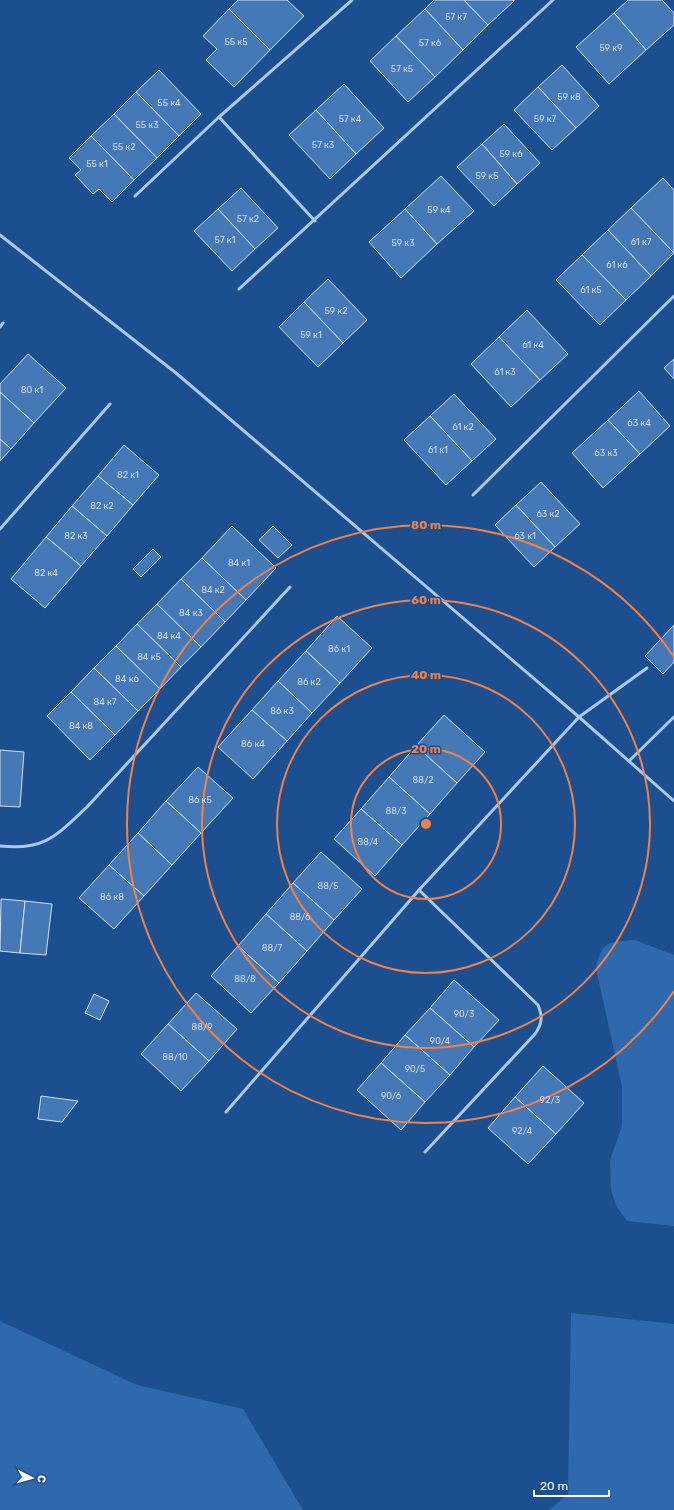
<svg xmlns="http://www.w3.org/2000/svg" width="674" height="1510" viewBox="0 0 674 1510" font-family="Rubik,sans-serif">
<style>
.green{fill:#2e69ad}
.building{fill:#4478b7;stroke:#cfe3fa}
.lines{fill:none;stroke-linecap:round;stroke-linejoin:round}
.lane{stroke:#a9c9ee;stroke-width:3}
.ring{fill:none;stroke:#ee8249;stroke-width:2}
.labels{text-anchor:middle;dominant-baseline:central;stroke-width:3;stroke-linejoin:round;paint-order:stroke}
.number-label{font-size:9px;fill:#d0dded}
.centre{fill:#ee8249;stroke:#1b4f8f;stroke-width:2}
.ring-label{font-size:12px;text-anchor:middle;font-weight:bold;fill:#ee8249;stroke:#1b4f8f;stroke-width:3;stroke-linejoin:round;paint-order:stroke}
</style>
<rect width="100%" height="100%" fill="#1b4f8f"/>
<g class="green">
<path d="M 635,940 L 674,955 L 674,1226 L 627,1221 L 616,1206 L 611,1189 L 610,1160 L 622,1126 L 622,1087 L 596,968 C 602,940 609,942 635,940 Z"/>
<path d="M 571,1313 L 674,1324 L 674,1510 L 549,1510 L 568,1494 Z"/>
<path d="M 0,1321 L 137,1385 L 243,1409 L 303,1510 L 0,1510 Z"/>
</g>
<g class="building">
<path d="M 238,0 L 287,0 L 304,16 L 270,50 L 229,9 Z"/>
<path d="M 434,0 L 464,0 L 488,25 L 463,50 L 425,9 Z"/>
<path d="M 464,0 L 514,0 L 514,1 L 488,25 Z"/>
<path d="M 628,0 L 662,0 L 674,13 L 674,25 L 646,50 L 614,13 Z"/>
<path d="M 229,9 L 270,50 L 234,87 L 206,60 L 217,49 L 203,36 Z"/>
<path d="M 425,9 L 463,50 L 435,77 L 396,36 Z"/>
<path d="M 614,13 L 646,50 L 609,84 L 576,47 Z"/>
<path d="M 396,36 L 435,77 L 408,102 L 370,61 Z"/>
<path d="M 562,65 L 599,106 L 576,128 L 538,87 Z"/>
<path d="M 159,70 L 201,114 L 179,136 L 136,92 Z"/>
<path d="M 344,84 L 384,128 L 356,154 L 316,110 Z"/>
<path d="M 538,87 L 576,128 L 552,150 L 514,110 Z"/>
<path d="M 136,92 L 179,136 L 157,158 L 114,114 Z"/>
<path d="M 316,110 L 356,154 L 330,179 L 289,135 Z"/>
<path d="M 114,114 L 157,158 L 134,180 L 91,136 Z"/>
<path d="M 504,124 L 540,163 L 517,184 L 482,144 Z"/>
<path d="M 91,136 L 134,180 L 112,202 L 99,189 L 93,194 L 75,175 L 81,170 L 69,158 Z"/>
<path d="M 482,144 L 517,184 L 494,206 L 457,167 Z"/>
<path d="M 441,176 L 474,211 L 437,244 L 405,209 Z"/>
<path d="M 663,178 L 674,190 L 674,253 L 631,208 Z"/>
<path d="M 241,188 L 278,228 L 255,249 L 218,209 Z"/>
<path d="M 631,208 L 674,253 L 651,276 L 608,230 Z"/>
<path d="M 218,209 L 255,249 L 232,271 L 194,231 Z"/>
<path d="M 405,209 L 437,244 L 401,278 L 369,242 Z"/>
<path d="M 608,230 L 651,276 L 626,300 L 582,255 Z"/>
<path d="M 582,255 L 626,300 L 600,325 L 556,280 Z"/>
<path d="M 328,279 L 367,320 L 343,343 L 304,302 Z"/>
<path d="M 304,302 L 343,343 L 318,367 L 279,327 Z"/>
<path d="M 527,310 L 568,354 L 540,380 L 499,337 Z"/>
<path d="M 499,337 L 540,380 L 511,407 L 471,364 Z"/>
<path d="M 28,354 L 66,388 L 34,423 L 0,392 L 0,384 Z"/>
<path d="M 674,359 L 674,379 L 664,368 Z"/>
<path d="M 639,391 L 670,426 L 640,454 L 608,420 Z"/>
<path d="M 0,392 L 34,423 L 11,449 L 0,439 Z"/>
<path d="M 454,394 L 496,439 L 472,461 L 430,416 Z"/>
<path d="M 430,416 L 472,461 L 446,485 L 404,440 Z"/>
<path d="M 608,420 L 640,454 L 603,488 L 572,453 Z"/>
<path d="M 0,439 L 11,449 L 0,461 Z"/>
<path d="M 124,445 L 159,475 L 133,505 L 98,476 Z"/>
<path d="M 98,476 L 133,505 L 107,536 L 72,506 Z"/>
<path d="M 541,482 L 580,524 L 555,547 L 516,505 Z"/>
<path d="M 516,505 L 555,547 L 534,567 L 495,525 Z"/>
<path d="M 72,506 L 107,536 L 81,566 L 46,537 Z"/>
<path d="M 232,526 L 276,568 L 246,600 L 202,558 Z"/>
<path d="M 273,526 L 292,545 L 278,558 L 259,540 Z"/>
<path d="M 46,537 L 81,566 L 45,608 L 11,579 Z"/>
<path d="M 153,549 L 161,557 L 141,577 L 133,569 Z"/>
<path d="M 202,558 L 246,600 L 225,622 L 181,579 Z"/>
<path d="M 181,579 L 225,622 L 201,647 L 157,604 Z"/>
<path d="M 157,604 L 201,647 L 181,667 L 137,624 Z"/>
<path d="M 337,616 L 372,648 L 340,683 L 306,651 Z"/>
<path d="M 137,624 L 181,667 L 160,689 L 116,646 Z"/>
<path d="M 674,625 L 674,662 L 663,674 L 645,656 Z"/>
<path d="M 116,646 L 160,689 L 138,711 L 94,668 Z"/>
<path d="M 306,651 L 340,683 L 312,713 L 278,681 Z"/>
<path d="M 94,668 L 138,711 L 115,735 L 71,692 Z"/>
<path d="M 278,681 L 312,713 L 287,741 L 252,710 Z"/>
<path d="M 71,692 L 115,735 L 90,760 L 47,716 Z"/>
<path d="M 252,710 L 287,741 L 253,779 L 218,747 Z"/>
<path d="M 444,715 L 485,752 L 457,783 L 416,746 Z"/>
<path d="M 416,746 L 457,783 L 430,814 L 389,777 Z"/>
<path d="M 0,750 L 24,752 L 20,807 L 0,806 Z"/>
<path d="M 198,767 L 233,798 L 201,833 L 166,801 Z"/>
<path d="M 389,777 L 430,814 L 402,845 L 361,809 Z"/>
<path d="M 166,801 L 201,833 L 172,865 L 138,833 Z"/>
<path d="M 361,809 L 402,845 L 375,876 L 334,839 Z"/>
<path d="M 138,833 L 172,865 L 144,896 L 109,865 Z"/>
<path d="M 321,852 L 362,889 L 334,920 L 293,883 Z"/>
<path d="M 109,865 L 144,896 L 114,929 L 79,898 Z"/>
<path d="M 293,883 L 334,920 L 307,951 L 266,914 Z"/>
<path d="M 1,899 L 25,901 L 20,953 L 0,951 Z"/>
<path d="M 25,901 L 52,904 L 46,955 L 20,953 Z"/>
<path d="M 266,914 L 307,951 L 279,983 L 238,946 Z"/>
<path d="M 238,946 L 279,983 L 251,1013 L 211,976 Z"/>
<path d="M 454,980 L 499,1020 L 474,1047 L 430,1008 Z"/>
<path d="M 196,993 L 237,1029 L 209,1061 L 168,1024 Z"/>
<path d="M 94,994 L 109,1001 L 100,1020 L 85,1013 Z"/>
<path d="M 430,1008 L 474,1047 L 450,1075 L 405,1035 Z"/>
<path d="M 168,1024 L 209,1061 L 181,1091 L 141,1054 Z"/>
<path d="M 405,1035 L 450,1075 L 425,1102 L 381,1063 Z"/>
<path d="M 381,1063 L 425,1102 L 401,1130 L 357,1090 Z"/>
<path d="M 543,1066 L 584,1103 L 556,1134 L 515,1097 Z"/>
<path d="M 41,1096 L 78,1101 L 62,1122 L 38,1119 Z"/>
<path d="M 515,1097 L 556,1134 L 528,1164 L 488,1128 Z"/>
</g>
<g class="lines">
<g class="lane">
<path d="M 219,117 L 315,221"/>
<path d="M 135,196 L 219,117 L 352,0"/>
<path d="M 0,235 L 176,373 L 579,717 L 674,801"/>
<path d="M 239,289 L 553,0"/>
<path d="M 0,327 L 3,323"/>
<path d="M 473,495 L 674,296"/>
<path d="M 0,529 L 110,404"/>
<path d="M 629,761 L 674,717"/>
<path d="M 0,846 C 45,851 57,835 87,807 L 290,587"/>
<path d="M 419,890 L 538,1005 C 543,1017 542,1024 535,1034 L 425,1152"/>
<path d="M 226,1112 L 419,890 L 579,717 L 647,668"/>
</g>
</g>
<g class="ring">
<circle cx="426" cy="824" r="75"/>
<circle cx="426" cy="824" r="149"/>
<circle cx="426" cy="824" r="224"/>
<path d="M674 991A299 299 0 1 1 674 657"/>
</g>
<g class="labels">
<g class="number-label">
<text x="456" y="17">57 к7</text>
<text x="236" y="42">55 к5</text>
<text x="430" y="43">57 к6</text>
<text x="611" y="48">59 к9</text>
<text x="402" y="69">57 к5</text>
<text x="569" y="97">59 к8</text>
<text x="169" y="103">55 к4</text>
<text x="350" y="119">57 к4</text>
<text x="545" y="119">59 к7</text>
<text x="147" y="125">55 к3</text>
<text x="323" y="145">57 к3</text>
<text x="124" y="147">55 к2</text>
<text x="511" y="154">59 к6</text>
<text x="97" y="164">55 к1</text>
<text x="487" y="176">59 к5</text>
<text x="439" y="210">59 к4</text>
<text x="248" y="219">57 к2</text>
<text x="225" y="240">57 к1</text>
<text x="641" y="242">61 к7</text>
<text x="403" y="243">59 к3</text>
<text x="617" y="265">61 к6</text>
<text x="591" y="290">61 к5</text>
<text x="336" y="311">59 к2</text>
<text x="311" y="335">59 к1</text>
<text x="533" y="345">61 к4</text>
<text x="505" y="372">61 к3</text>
<text x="32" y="390">80 к1</text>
<text x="639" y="423">63 к4</text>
<text x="463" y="427">61 к2</text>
<text x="438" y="450">61 к1</text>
<text x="606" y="453">63 к3</text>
<text x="128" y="475">82 к1</text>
<text x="102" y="506">82 к2</text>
<text x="548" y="514">63 к2</text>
<text x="76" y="536">82 к3</text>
<text x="525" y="536">63 к1</text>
<text x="239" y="563">84 к1</text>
<text x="46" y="573">82 к4</text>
<text x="213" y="590">84 к2</text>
<text x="191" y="613">84 к3</text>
<text x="169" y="636">84 к4</text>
<text x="339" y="649">86 к1</text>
<text x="149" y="657">84 к5</text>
<text x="127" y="679">84 к6</text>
<text x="309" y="682">86 к2</text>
<text x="105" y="702">84 к7</text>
<text x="282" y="711">86 к3</text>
<text x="81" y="726">84 к8</text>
<text x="253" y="744">86 к4</text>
<text x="423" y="780">88/2</text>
<text x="200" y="800">86 к5</text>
<text x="396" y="811">88/3</text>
<text x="368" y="842">88/4</text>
<text x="328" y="886">88/5</text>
<text x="112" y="897">86 к8</text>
<text x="300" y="917">88/6</text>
<text x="272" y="948">88/7</text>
<text x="245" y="979">88/8</text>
<text x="464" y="1014">90/3</text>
<text x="202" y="1027">88/9</text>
<text x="440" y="1041">90/4</text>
<text x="175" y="1057">88/10</text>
<text x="415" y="1069">90/5</text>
<text x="391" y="1096">90/6</text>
<text x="550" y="1100">92/3</text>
<text x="522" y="1131">92/4</text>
</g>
</g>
<circle cx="426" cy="824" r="6" class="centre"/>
<g class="ring-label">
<text x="426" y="529">80 m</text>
<text x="426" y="604">60 m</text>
<text x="426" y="679">40 m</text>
<text x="426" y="753">20 m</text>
</g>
<g transform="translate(32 1478) rotate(96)" stroke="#1b4f8f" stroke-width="3" paint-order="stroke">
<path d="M0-3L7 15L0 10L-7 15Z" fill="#ffffff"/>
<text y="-6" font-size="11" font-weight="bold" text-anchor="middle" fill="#ffffff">С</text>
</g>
<path d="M534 1490v6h75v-6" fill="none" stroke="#ffffff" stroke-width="2"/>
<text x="540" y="1490" font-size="12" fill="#ffffff" stroke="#1b4f8f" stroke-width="3" paint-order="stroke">20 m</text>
</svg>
